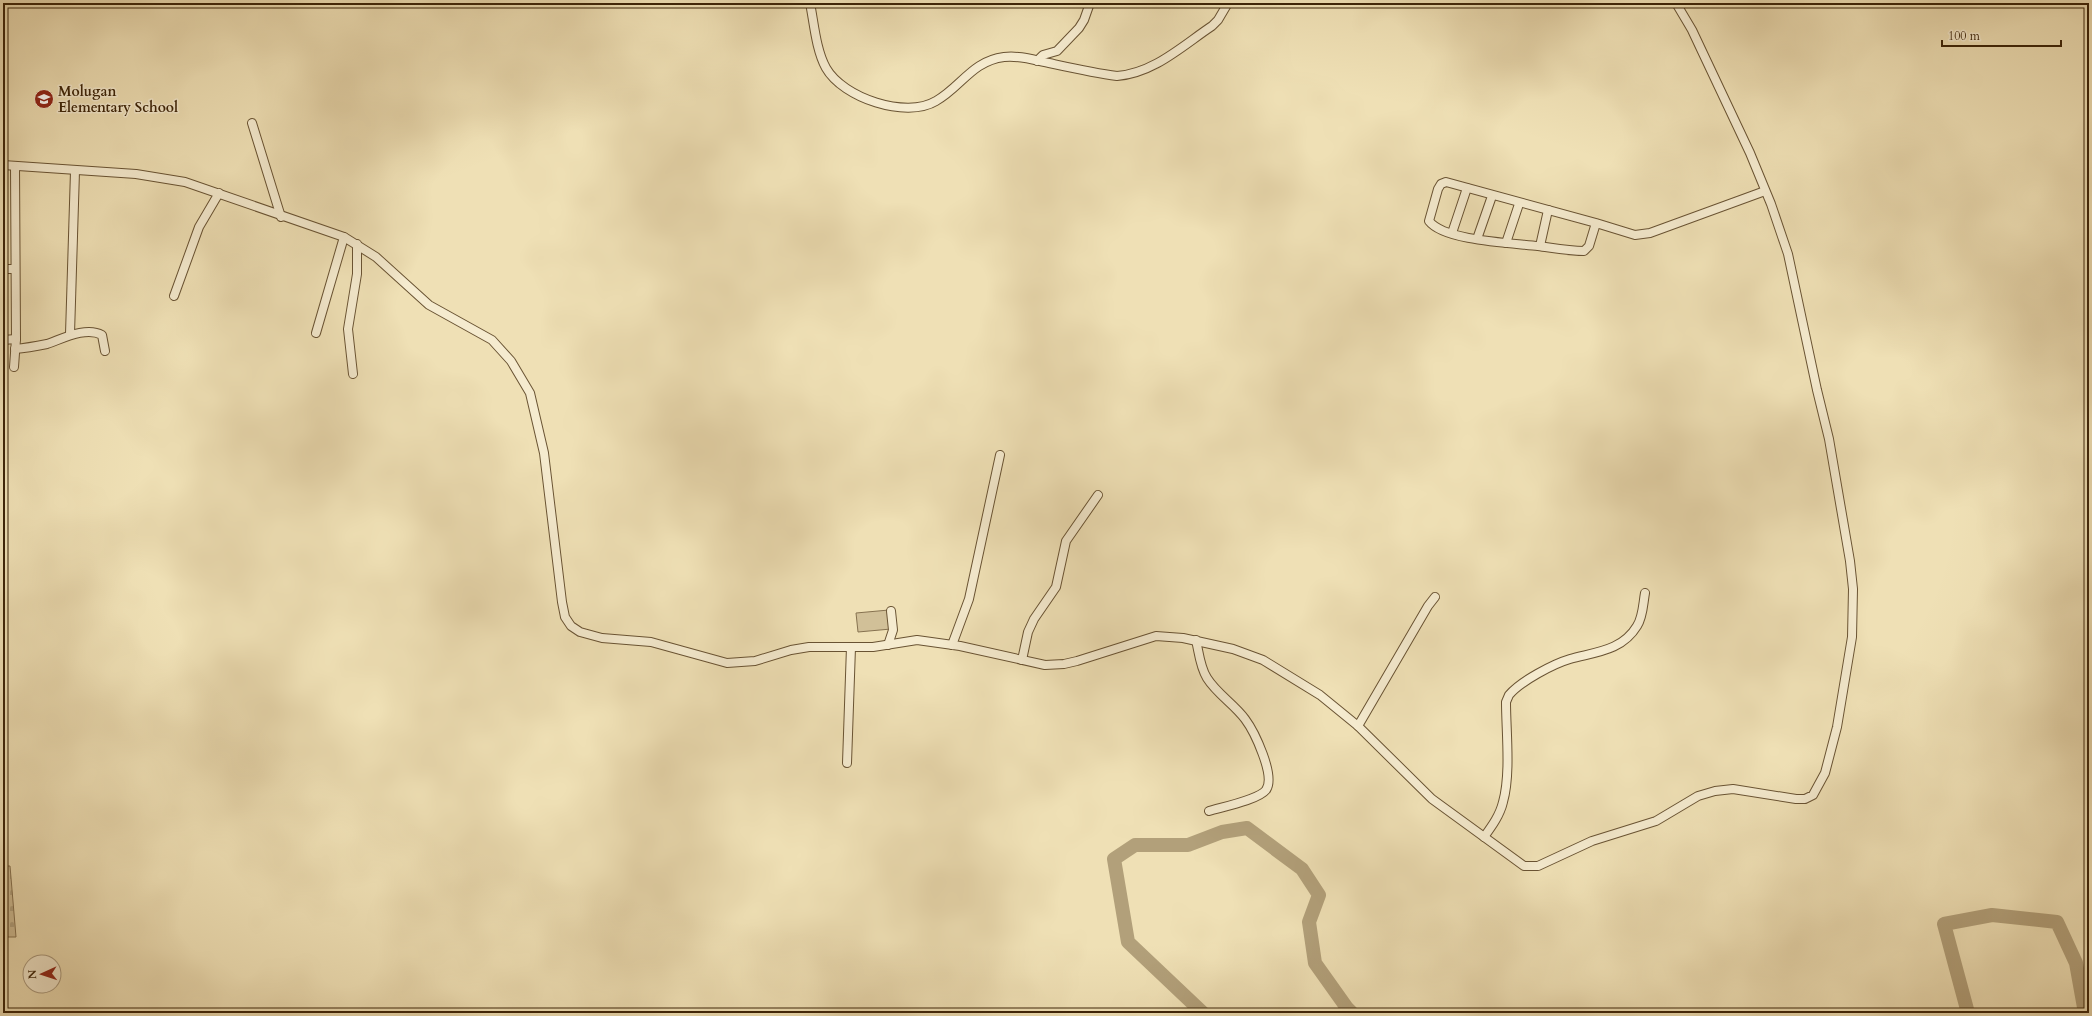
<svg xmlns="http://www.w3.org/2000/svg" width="2092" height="1016" viewBox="0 0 2092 1016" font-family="Cardo,serif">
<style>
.grass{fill:#d1c098;stroke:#867250}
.cemetery{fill:url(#cemetery-stones);stroke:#867250}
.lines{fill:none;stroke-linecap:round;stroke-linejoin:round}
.river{stroke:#b2a07a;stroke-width:14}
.minor-casing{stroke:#695333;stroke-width:10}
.minor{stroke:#f5ebcf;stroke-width:8}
.labels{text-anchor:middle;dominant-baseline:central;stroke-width:3;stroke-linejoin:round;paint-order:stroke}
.poi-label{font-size:14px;font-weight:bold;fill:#3c2408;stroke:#f5ebcf;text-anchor:start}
</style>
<defs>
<pattern id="cemetery-stones" width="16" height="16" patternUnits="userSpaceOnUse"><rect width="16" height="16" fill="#d1c098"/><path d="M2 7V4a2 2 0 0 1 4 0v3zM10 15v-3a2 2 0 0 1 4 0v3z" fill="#b4a582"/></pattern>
</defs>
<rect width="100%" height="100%" fill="#efe0b5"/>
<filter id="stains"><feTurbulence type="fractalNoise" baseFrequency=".005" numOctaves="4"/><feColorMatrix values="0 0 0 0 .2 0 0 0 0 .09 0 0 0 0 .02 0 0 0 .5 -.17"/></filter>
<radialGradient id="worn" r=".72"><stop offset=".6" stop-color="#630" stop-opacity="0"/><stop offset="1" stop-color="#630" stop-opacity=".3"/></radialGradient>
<path class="grass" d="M 889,610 L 891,629 L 858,632 L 856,613 Z"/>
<path class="cemetery" d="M 3,866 L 10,866 L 16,937 L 3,937 Z"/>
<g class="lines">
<g class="river">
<path d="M 1203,1013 L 1128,942 L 1114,859 L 1135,845 L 1188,845 L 1222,832 L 1247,828 L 1302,869 L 1319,895 L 1309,922 L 1315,963 L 1347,1008 L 1352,1013"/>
<path d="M 1968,1013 L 1944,924 L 1992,915 L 2057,922 L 2076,963 L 2085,1013"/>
</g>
<defs>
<g id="minor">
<path d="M 810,3 C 814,23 816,50 826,68 C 843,98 906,119 936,101 C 961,87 972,61 1004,57 C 1019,55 1034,60 1049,63 C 1072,68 1094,73 1117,76 C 1154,73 1182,46 1212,26 L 1218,20 L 1228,3"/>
<path d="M 1037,61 L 1043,55 L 1057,51 L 1079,28 L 1084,20 L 1090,3"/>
<path d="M 252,123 L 281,217"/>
<path d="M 3,165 L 136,174 L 185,182 L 344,237 L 376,257 L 429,305 L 492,340 L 511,361 L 530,393 L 544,453 L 562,602 L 565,617 L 571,626 L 580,632 L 602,638 L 651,642 L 727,663 L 755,661 L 791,650 L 809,647 L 873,647 L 917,640 L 960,646 L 1045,665 L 1064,664 L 1077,661 L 1156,636 L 1183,638 L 1233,649 L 1263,660 L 1320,695 L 1358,726 L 1432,799 L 1524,866 L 1538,866 L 1592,841 L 1656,821 L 1698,796 L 1715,791 L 1733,789 L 1796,799 L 1805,799 L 1813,795 L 1825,773 L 1837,727 L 1852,637 L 1853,589 L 1850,561 L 1829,439 L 1817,390 L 1788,254 L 1771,204 L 1750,153 L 1692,30 L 1676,3"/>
<path d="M 1596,223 L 1589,246 L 1584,251 C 1568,251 1553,248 1538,246 C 1513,243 1444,241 1429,221 L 1438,189 L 1441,184 L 1446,182 L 1596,223 L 1635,235 L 1650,233 L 1765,191"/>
<path d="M 1452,233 L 1467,188"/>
<path d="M 1477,239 L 1492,196"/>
<path d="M 1506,243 L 1519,204"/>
<path d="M 1540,246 L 1548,210"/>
<path d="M 3,269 L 15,269"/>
<path d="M 174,296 L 199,227 L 219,193"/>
<path d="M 316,333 L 344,237"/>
<path d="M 70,334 L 75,171"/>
<path d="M 3,340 L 16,339"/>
<path d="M 15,349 C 26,348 37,346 47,344 C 62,339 86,326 102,335 L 105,351"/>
<path d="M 14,367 L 16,339 L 15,166"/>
<path d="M 353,374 L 348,329 L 357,274 L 357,244"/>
<path d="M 1196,640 C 1199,653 1200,667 1207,678 C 1217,694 1234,704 1245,719 C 1254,731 1276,776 1266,790 C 1258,800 1222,807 1209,811"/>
<path d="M 888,645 L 893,630 L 891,611"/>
<path d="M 952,645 L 969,599 L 1000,455"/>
<path d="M 1022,660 L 1028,632 L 1034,619 L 1056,587 L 1066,541 L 1098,495"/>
<path d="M 1358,726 L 1428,606 L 1435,597"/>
<path d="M 847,763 L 851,647"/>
<path d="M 1484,837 C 1492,826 1500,815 1503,802 C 1511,774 1506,731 1506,702 L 1509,695 C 1521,681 1553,664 1570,659 C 1595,652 1622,651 1637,626 C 1643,617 1643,604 1645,593"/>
</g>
</defs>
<use href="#minor" class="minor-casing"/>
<use href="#minor" class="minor"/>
</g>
<defs>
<symbol id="school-disc" viewBox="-11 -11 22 22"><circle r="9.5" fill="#8f2418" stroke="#f5ebcf"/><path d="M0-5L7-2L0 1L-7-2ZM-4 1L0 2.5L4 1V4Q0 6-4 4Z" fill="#fff"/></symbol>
</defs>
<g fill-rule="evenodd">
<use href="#school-disc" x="33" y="88" width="22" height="22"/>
</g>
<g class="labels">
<g class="poi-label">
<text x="58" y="91">Molugan<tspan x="58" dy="16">Elementary School</tspan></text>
</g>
</g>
<rect width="2092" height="1016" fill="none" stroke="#efe0b5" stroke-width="16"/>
<rect x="4" y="4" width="2084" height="1008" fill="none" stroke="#3c2408" stroke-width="2"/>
<rect x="8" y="8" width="2076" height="1000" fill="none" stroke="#3c2408"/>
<g transform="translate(42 974) rotate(267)"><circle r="19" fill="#f5ebcf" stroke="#ab9b7f"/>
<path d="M0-3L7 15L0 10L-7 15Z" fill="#8f2418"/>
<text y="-6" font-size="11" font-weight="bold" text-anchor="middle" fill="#3c2408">N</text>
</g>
<path d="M1942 40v6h119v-6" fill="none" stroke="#3c2408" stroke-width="2"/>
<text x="1948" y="40" font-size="12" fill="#3c2408" stroke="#f5ebcf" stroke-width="3" paint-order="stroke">100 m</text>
<rect width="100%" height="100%" filter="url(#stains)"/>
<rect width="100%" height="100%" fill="url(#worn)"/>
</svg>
